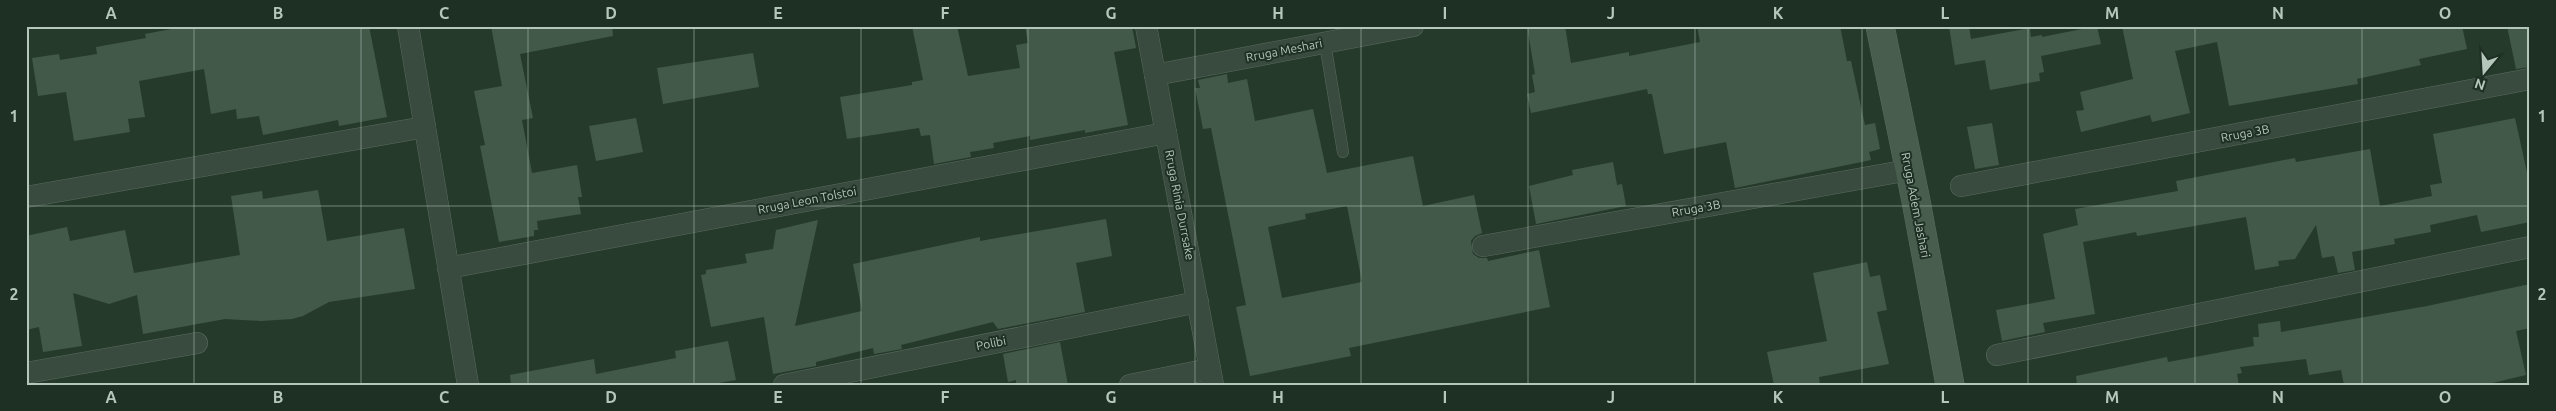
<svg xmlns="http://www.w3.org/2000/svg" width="2556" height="411" viewBox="0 0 2556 411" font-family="Ubuntu,sans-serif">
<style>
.building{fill:#425949;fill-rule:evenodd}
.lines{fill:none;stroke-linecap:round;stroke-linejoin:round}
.lane-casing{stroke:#5a6b5f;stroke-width:12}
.street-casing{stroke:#5a6b5f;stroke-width:22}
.secondary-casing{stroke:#5a6b5f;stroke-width:29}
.lane{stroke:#394a3e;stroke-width:11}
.street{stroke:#394a3e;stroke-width:21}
.secondary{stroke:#485d4e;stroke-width:28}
.grid{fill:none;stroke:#b5c6ba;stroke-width:1;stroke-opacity:0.55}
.labels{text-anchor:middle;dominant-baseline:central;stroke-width:4;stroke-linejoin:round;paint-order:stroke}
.street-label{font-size:12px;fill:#b5c6ba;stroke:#1e2f23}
.neatline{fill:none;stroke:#b5c6ba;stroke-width:2}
.grid-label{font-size:16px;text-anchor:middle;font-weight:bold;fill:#b5c6ba}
</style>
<rect width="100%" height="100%" fill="#263a2b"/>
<g class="building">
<path d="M 187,26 L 369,26 L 387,117 L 339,126 L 338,120 L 263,135 L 259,116 L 237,119 L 236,109 L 211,114 L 204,69 L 139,81 L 145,117 L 128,119 L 130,132 L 74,141 L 66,92 L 38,96 L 32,58 L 59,54 L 60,60 L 97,54 L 96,47 L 146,38 L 145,34 Z"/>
<path d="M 491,26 L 612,26 L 613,36 L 520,54 L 533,118 L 522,120 L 532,173 L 577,165 L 582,197 L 578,197 L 581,214 L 537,221 L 538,230 L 534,230 L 534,236 L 499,242 L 480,146 L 485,145 L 474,91 L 502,86 Z"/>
<path d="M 912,26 L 957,26 L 968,76 L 1020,68 L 1016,45 L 1028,43 L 1025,26 L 1132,26 L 1136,48 L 1114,52 L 1128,125 L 1085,133 L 1085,130 L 1030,140 L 1030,136 L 993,143 L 994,148 L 970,152 L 971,157 L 934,164 L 930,135 L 921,136 L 919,128 L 847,139 L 840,97 L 912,85 L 912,82 L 923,80 Z"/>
<path d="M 1527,26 L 1565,26 L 1571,63 L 1629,52 L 1629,56 L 1700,42 L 1697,26 L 1840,26 L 1847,61 L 1851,61 L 1865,125 L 1875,123 L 1880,149 L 1869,152 L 1871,160 L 1735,188 L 1726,142 L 1664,154 L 1652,94 L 1648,94 L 1647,89 L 1531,113 L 1527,94 L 1535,92 L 1532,75 L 1535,74 Z"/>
<path d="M 1949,26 L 1969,26 L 1971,39 L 2030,28 L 2031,37 L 2042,35 L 2042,37 L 2097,26 L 2101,44 L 2041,56 L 2044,72 L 2039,73 L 2040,81 L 1990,90 L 1985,60 L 1955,65 Z"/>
<path d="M 2122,26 L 2462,26 L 2467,49 L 2419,59 L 2421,65 L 2357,79 L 2358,84 L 2229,106 L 2217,42 L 2175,51 L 2190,113 L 2152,122 L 2150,115 L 2081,132 L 2076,111 L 2084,110 L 2080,92 L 2133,79 Z"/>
<path d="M 2507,26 L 2530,26 L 2530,67 L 2516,69 Z"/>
<path d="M 753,53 L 759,87 L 663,104 L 657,68 Z"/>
<path d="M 1227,74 L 1228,83 L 1247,79 L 1255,121 L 1313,109 L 1327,173 L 1413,156 L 1423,206 L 1474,195 L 1482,233 L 1475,236 L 1471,241 L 1473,254 L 1479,258 L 1487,258 L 1488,261 L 1539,250 L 1550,307 L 1349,348 L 1351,356 L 1250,376 L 1236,307 L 1246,305 L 1211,128 L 1203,129 L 1195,88 L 1200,88 L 1198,80 ZM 1347,206 L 1362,282 L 1282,298 L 1268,227 L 1306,219 L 1305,214 Z"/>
<path d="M 636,118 L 643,152 L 596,161 L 589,126 Z"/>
<path d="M 2515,118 L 2530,186 L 2530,222 L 2481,232 L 2477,215 L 2430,225 L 2431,232 L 2394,239 L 2395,244 L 2352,252 L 2355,270 L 2338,273 L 2334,256 L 2322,258 L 2316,225 L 2295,259 L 2278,261 L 2279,266 L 2255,270 L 2246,217 L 2137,236 L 2136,232 L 2083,242 L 2095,314 L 2043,323 L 2045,332 L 2002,341 L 1996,310 L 2055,299 L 2043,234 L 2078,225 L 2075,209 L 2178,191 L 2176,181 L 2295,158 L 2296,162 L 2370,149 L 2380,206 L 2432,196 L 2430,185 L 2442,183 L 2433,134 Z"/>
<path d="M 1992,123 L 1999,165 L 1975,169 L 1967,127 Z"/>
<path d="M 1613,162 L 1617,185 L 1622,184 L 1626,206 L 1536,224 L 1529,186 L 1573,175 L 1572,170 Z"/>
<path d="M 318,190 L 327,241 L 404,228 L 415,289 L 329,302 L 303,316 L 292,319 L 261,321 L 225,319 L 143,334 L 137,295 L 109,304 L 73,293 L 82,346 L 43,352 L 39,327 L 26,330 L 26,236 L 67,227 L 70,241 L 125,230 L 134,273 L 240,255 L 231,196 L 262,191 L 263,199 Z"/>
<path d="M 1106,219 L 1112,256 L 1076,263 L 1085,312 L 998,329 L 993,322 L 901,345 L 902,349 L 874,354 L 873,348 L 816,362 L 816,366 L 773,374 L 764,317 L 711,327 L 701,275 L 706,274 L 706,270 L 747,263 L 745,254 L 773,249 L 776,230 L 818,220 L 795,326 L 862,311 L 853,264 L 980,237 L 980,241 Z"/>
<path d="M 1867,262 L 1870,277 L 1880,275 L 1887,310 L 1877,312 L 1889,364 L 1819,377 L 1820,385 L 1774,385 L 1767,352 L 1827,341 L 1813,273 Z"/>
<path d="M 2530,284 L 2530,328 L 2516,331 L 2526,375 L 2484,385 L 2344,385 L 2341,370 L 2309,375 L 2306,359 L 2240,367 L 2242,373 L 2237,374 L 2239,385 L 2077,385 L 2076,376 L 2167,357 L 2168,362 L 2254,346 L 2253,337 L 2259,337 L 2258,324 L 2280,321 L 2281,332 L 2427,306 Z"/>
<path d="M 728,341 L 736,380 L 708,385 L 511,385 L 510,375 L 594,359 L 596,374 L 676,358 L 675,351 Z"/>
<path d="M 1060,342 L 1068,385 L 1016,385 L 1016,380 L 1008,382 L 1003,354 Z"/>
</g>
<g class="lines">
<defs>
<path id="lane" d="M 1325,43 L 1343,152"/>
<g id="street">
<path d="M 408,26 L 468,385"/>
<path d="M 1146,26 L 1213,385"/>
<path d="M 1155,75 L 1413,26"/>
<path d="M 1961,186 L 2530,79"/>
<path d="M 26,197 L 425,127"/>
<path d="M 1483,246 L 1909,170"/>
<path d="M 448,268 L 1166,133"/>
<path d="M 1997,355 L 2530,247"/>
<path d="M 26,373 L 197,343"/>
<path d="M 784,385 L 1198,302"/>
<path d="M 1130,385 L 1210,369"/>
</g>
<path id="secondary" d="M 1880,26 L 1916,201 L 1950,385"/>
</defs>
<use href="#lane" class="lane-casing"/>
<use href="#street" class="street-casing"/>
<use href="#secondary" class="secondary-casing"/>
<use href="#lane" class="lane"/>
<use href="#street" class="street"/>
<use href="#secondary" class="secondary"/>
</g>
<path class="grid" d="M 194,26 L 194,385M 361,26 L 361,385M 528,26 L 528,385M 694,26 L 694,385M 861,26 L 861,385M 1028,26 L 1028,385M 1195,26 L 1195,385M 1361,26 L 1361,385M 1528,26 L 1528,385M 1695,26 L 1695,385M 1862,26 L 1862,385M 2028,26 L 2028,385M 2195,26 L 2195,385M 2362,26 L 2362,385M 26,206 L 2530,206"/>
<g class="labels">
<g class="street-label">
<text transform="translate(1284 50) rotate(-11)">Rruga Meshari</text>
<text transform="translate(2245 133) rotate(-11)">Rruga 3B</text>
<text transform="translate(807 200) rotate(-11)">Rruga Leon Tolstoi</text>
<text transform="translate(1180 205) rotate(79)">Rruga Rinia Durrsake</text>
<text transform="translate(1916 205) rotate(79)">Rruga Adem Jashari</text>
<text transform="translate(1696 208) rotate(-10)">Rruga 3B</text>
<text transform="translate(991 343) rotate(-11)">Polibi</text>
</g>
</g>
<rect width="2556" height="411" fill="none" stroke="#1e2f23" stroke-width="55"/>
<g transform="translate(2484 72) rotate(198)" stroke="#1e2f23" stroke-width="4" paint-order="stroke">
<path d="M0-4L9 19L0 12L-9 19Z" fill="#b5c6ba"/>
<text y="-8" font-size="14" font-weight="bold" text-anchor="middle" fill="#b5c6ba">N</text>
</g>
<rect x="28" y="28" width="2500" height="356" class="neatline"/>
<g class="grid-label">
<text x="111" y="19">A</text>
<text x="278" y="19">B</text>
<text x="444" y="19">C</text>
<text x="611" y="19">D</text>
<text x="778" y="19">E</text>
<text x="945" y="19">F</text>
<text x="1111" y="19">G</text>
<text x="1278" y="19">H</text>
<text x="1445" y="19">I</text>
<text x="1611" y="19">J</text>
<text x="1778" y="19">K</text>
<text x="1945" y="19">L</text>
<text x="2112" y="19">M</text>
<text x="2278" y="19">N</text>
<text x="2445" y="19">O</text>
<text x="14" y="122">1</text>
<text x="2542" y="122">1</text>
<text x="14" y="300">2</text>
<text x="2542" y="300">2</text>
<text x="111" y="403">A</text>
<text x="278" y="403">B</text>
<text x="444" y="403">C</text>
<text x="611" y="403">D</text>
<text x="778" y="403">E</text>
<text x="945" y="403">F</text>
<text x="1111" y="403">G</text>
<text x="1278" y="403">H</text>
<text x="1445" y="403">I</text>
<text x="1611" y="403">J</text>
<text x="1778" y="403">K</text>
<text x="1945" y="403">L</text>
<text x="2112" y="403">M</text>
<text x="2278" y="403">N</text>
<text x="2445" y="403">O</text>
</g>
</svg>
